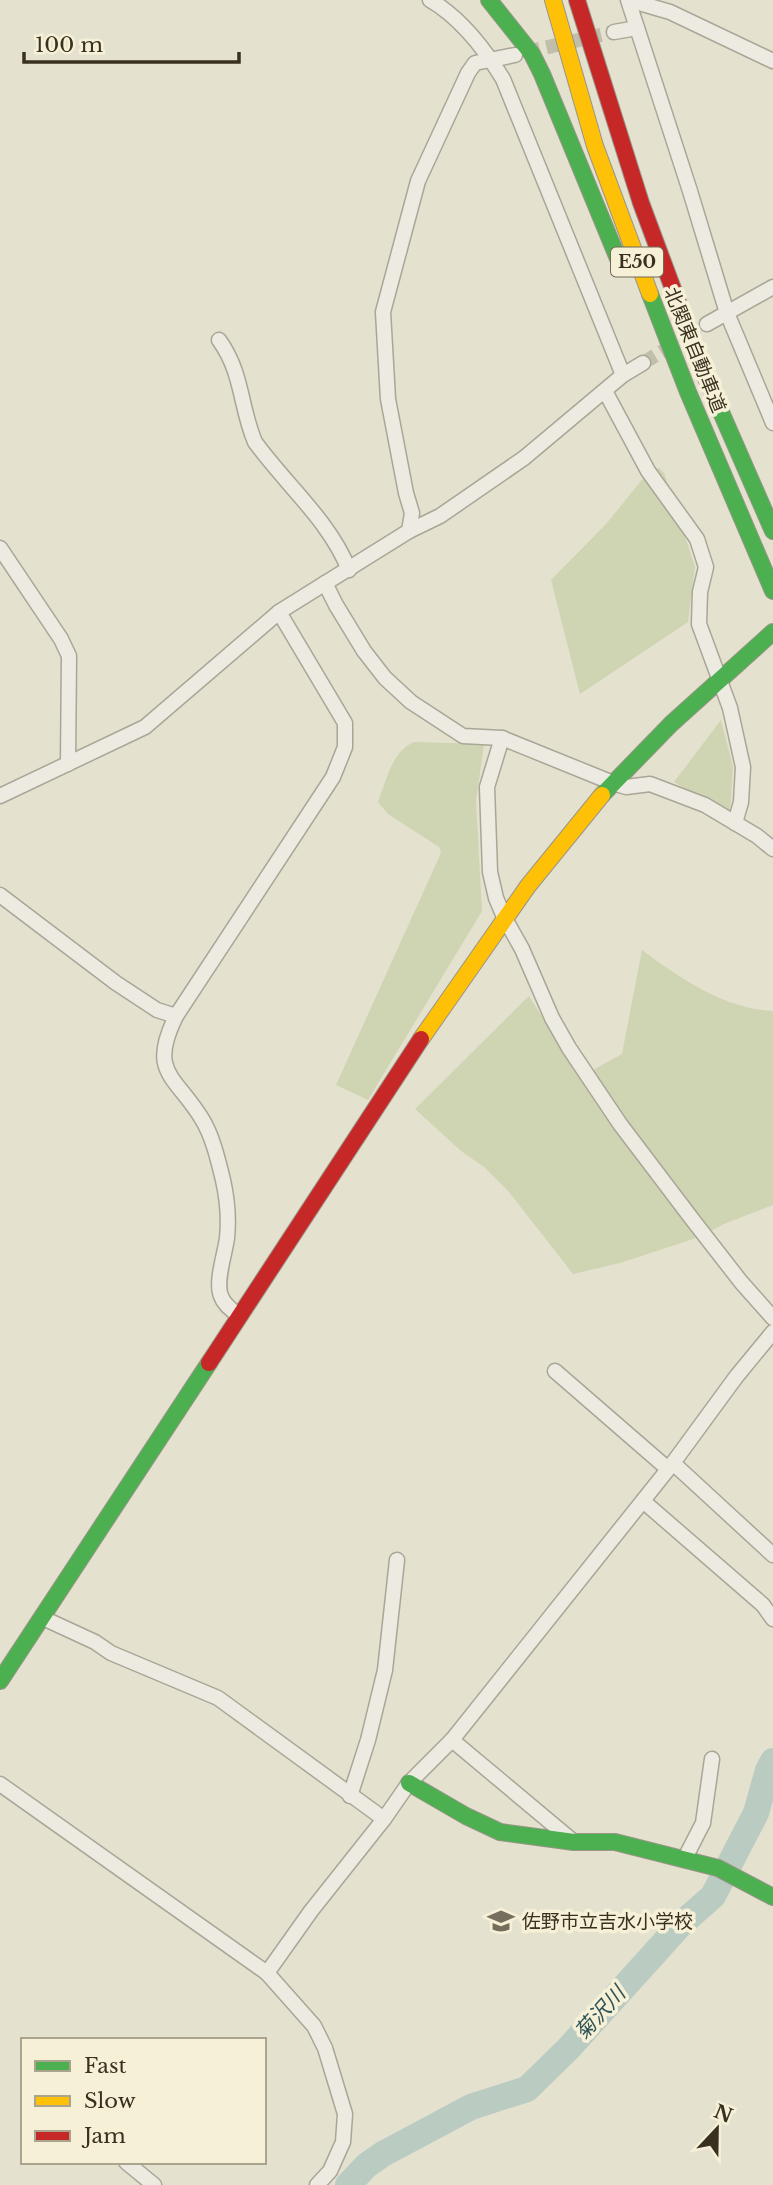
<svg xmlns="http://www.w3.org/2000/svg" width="773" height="2185" viewBox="0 0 773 2185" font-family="'Libre Baskerville','Noto Sans JP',serif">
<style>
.green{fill:#cfd5b2}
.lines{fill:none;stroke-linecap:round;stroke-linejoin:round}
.river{stroke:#bacbc2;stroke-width:26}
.street-tunnel{stroke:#c2beac;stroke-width:14;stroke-dasharray:14 7;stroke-linecap:butt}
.street-casing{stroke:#aaa697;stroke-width:17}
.fast-casing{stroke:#999588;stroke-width:18}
.slow-casing{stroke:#999588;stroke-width:18}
.jam-casing{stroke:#999588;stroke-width:18}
.street{stroke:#eceae1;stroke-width:14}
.fast{stroke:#4caf50;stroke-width:16}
.slow{stroke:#ffc107;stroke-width:16}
.jam{stroke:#c62828;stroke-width:16}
.labels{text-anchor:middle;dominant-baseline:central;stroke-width:7;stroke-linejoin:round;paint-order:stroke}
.shield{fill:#f5f0d6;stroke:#716a57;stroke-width:2}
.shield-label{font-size:18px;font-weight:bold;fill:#393020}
.street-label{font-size:19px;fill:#393020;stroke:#f5f0d6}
.poi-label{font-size:19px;fill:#393020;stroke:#f5f0d6;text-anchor:start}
.water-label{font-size:21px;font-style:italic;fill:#2f5558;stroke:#f5f0d6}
</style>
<rect width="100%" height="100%" fill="#e4e1cf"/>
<g class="green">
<path d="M 659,468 L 664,473 L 695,567 L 688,622 L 580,694 L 551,580 L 607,523 L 649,471 Z"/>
<path d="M 721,720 L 733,767 L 730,816 L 674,782 Z"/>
<path d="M 414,742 L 484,744 L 476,801 L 482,911 L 368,1100 L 336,1085 L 441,853 L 439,847 L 388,814 L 378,802 C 386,781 392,751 414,742 Z"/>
<path d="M 642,950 C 680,978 724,1009 773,1011 L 773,1205 L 724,1224 L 699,1237 L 620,1263 L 573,1274 L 509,1192 L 484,1167 L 461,1151 L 415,1109 L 529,996 L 572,1064 L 589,1072 L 622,1054 Z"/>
</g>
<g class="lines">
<path class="river" d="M 348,2185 L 367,2165 L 383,2154 L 471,2107 L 527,2089 L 568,2049 L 681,1924 L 713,1896 L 756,1813 L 768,1770 L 773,1761"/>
<g class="street-tunnel">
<path d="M 526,52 L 614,32"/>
<path d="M 643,363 L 675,344"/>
</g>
<defs>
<g id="street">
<path d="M 430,0 C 461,18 484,48 503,79 L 623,375"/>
<path d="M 628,0 L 690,191 L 727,313 L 773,423"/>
<path d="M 629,0 L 670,12 L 773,61"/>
<path d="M 614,32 L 637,28"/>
<path d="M 707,324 L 773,287"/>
<path d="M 219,340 C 243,373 240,407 255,442 C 286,485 329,520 349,570"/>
<path d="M 605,391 L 648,471 L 697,539 L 706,567 L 700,592 L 699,624 L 730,708 L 743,767 L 741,802 L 735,823"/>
<path d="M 409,531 L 412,513 L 406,493 L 388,399 L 383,312 L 418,181 L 468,73 L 475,63 L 515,55"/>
<path d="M 0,548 L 61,639 L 69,656 L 68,764"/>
<path d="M 325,583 L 336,605 L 364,651 L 385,678 L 411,702 L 463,736 L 502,738 L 613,783 L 626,787 L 650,784 L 705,805 L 757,836 L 773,849"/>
<path d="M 502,738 L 487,787 L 490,872 L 496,898 L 504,917 L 522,949 L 552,1018 L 569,1048 L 620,1124 L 692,1219 L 741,1282 L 773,1318"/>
<path d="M 0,796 L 145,727 L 279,612 L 409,531 L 440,516 L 524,458 L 623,375 L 643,363"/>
<path d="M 0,895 L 116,983 L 157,1010 L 176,1016"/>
<path d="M 239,1316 C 232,1310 224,1305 221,1296 C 215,1282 225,1254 227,1238 C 229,1219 227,1198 223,1180 C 218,1160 213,1137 202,1119 C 175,1075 148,1073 176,1016 L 333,777 L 345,747 L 345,723 L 279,612"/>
<path d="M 555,1371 L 668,1469"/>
<path d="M 673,1463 L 773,1555"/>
<path d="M 643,1501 L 763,1605 L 773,1619"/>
<path d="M 43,1618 L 95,1642 L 111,1653 L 218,1698 L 384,1819"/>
<path d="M 452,1740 L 574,1842"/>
<path d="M 0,1784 L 267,1973 L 314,2026 L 325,2048 L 345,2114 L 343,2142 L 330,2171 L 317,2185"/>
<path d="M 350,1796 L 368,1740 L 385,1670 L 397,1560"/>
<path d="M 684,1860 L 703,1823 L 712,1759"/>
<path d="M 267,1973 L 311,1911 L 384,1819 L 409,1783 L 452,1740 L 673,1463 L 736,1377 L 773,1332"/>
<path d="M 126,2162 L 154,2185"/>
</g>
<g id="fast">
<path d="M 489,0 L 532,54 L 542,74 L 621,266"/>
<path d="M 650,294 L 688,392 L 773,591"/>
<path d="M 707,380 L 773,531"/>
<path d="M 602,795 L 671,724 L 773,632"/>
<path d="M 0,1681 L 209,1363"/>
<path d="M 409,1783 L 466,1816 L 500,1832 L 574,1842 L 615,1842 L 718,1868 L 773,1897"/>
</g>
<g id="slow">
<path d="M 553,0 L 595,146 L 650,294"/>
<path d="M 421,1039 L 528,886 L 602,795"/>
</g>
<g id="jam">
<path d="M 577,0 L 641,203 L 707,380"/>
<path d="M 209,1363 L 421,1039"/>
</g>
</defs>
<use href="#street" class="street-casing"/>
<use href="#fast" class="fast-casing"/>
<use href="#slow" class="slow-casing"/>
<use href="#jam" class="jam-casing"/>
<use href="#street" class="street"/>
<use href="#fast" class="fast"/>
<use href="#slow" class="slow"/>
<use href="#jam" class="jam"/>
</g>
<defs>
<symbol id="school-bare" viewBox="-9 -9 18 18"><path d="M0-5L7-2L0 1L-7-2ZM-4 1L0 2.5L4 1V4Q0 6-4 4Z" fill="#756e5d" stroke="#f5f0d6" stroke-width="2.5" paint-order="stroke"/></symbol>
</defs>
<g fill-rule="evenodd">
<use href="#school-bare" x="482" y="1902" width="38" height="38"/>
</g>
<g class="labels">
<rect class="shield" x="611" y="247.5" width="52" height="29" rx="5"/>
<g class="shield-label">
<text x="637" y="262">E50</text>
</g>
<g class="street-label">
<text transform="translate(695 350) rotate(68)">北関東自動車道</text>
</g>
<g class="poi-label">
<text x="522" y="1921">佐野市立吉水小学校</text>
</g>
<g class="water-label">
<text transform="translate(600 2013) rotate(-48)">菊沢川</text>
</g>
</g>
<rect x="21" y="2038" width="245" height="126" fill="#f5f0d6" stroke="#aaa38d" stroke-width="2"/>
<rect x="35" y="2061" width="35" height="10" fill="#4caf50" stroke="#aaa38d" stroke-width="2"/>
<text x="84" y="2073" font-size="21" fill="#393020">Fast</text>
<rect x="35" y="2096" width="35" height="10" fill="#ffc107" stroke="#aaa38d" stroke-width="2"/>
<text x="84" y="2108" font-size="21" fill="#393020">Slow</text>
<rect x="35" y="2131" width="35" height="10" fill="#c62828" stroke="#aaa38d" stroke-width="2"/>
<text x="84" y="2143" font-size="21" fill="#393020">Jam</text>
<g transform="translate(717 2129) rotate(22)" stroke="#f5f0d6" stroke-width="5" paint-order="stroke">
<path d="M0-5L12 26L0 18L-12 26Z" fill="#393020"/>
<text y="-10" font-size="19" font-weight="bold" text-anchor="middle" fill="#393020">N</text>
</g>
<path d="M24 52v10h215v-10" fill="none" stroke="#393020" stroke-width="3.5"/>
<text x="35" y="52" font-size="21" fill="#393020" stroke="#f5f0d6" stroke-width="5" paint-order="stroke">100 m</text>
</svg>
